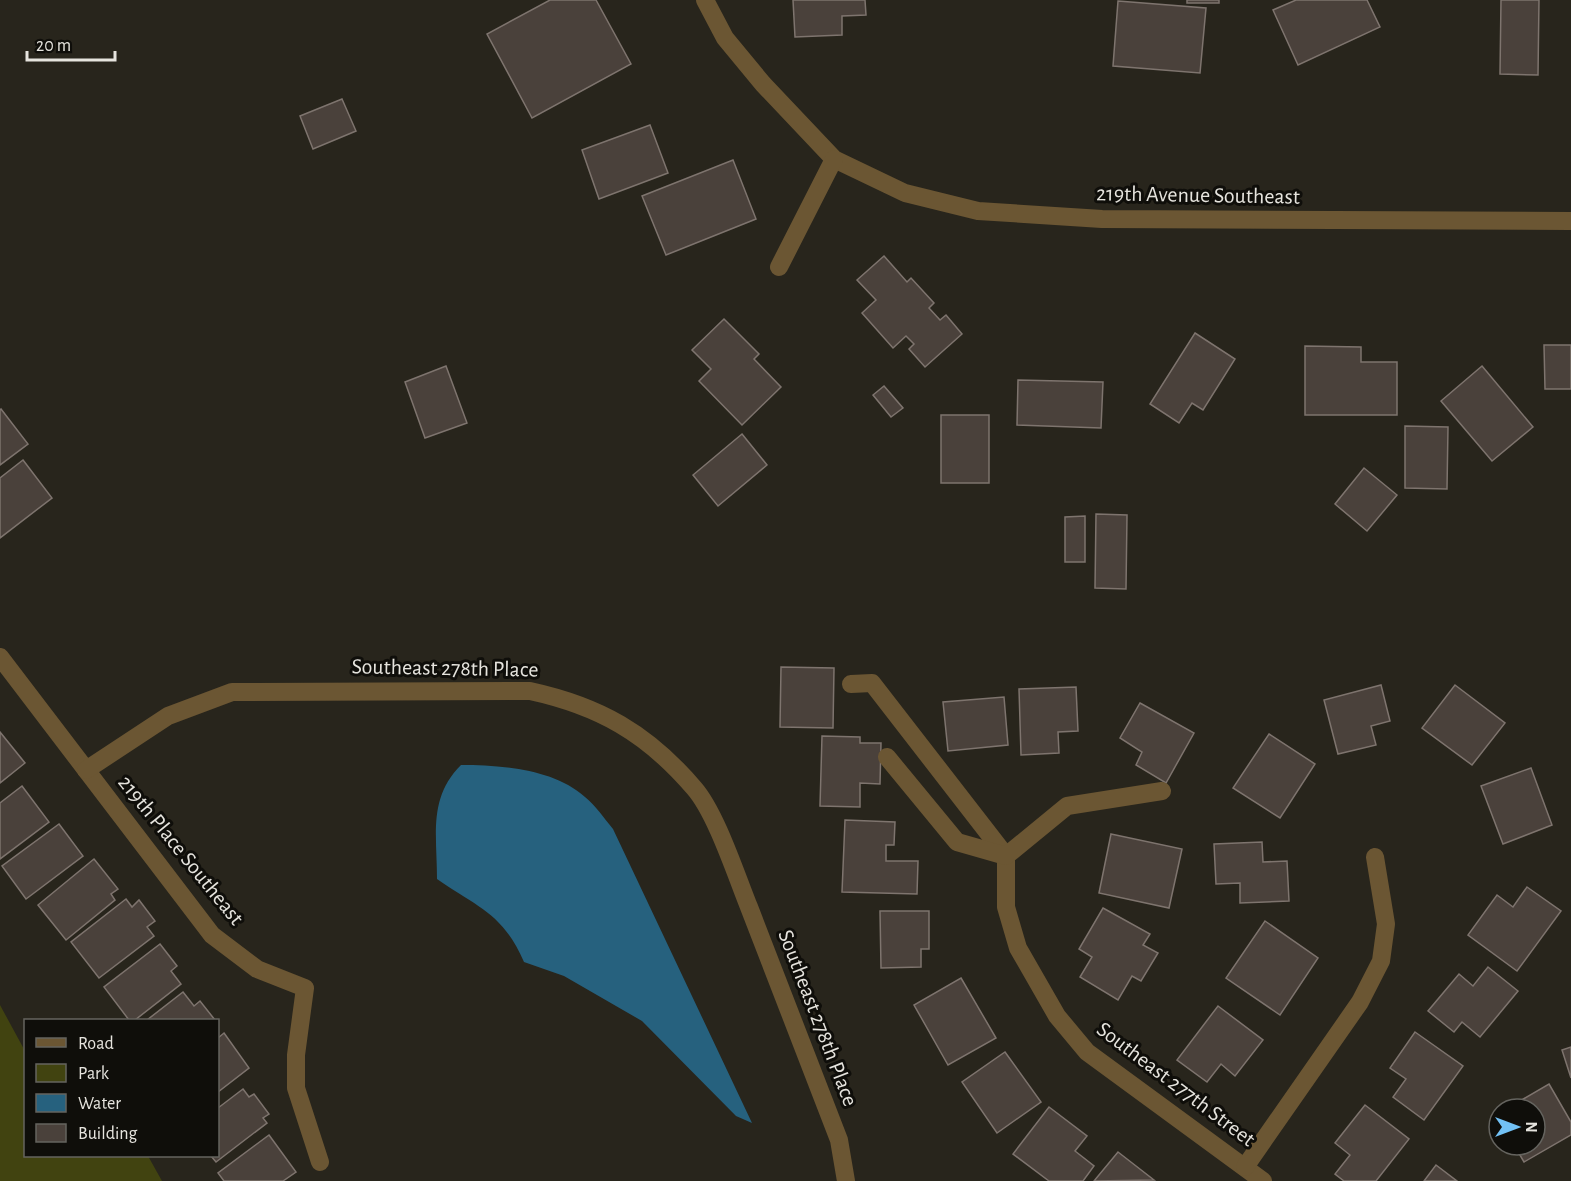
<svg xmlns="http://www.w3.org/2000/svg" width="1571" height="1181" viewBox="0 0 1571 1181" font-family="'Alegreya Sans',sans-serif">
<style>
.green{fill:#414310}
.water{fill:#26617e}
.building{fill:#4a413b;stroke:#7e746e;stroke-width:1.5}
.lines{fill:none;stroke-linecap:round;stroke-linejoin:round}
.minor{stroke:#6b5633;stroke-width:18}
.labels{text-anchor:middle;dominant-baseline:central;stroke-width:6;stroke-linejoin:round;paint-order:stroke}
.street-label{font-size:22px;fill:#e6e4de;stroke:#0f0e0a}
</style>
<rect width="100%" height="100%" fill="#28251c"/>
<path class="green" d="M 0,1005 L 25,1051 L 26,1156 L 148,1156 L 162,1181 L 0,1181 Z"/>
<path class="water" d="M 461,765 C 501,765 554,769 585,797 C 596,806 604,818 613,829 L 752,1123 L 736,1116 L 642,1021 L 564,976 L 524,962 C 503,913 477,907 437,879 C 437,835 428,798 461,765 Z"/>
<g class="building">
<path d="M 550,0 L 596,0 L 631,64 L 532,118 L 487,34 Z"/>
<path d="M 793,0 L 865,0 L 866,15 L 842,16 L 842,35 L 795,37 Z"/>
<rect x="1187" y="0" width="32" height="3"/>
<path d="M 1296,0 L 1367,0 L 1380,27 L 1298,65 L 1273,10 Z"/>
<path d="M 1501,0 L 1539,0 L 1538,75 L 1500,74 Z"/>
<path d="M 1118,1 L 1206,8 L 1200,73 L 1113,66 Z"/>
<path d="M 342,99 L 356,131 L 313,149 L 300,116 Z"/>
<path d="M 650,125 L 668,173 L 599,199 L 582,150 Z"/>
<path d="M 733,160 L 756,219 L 666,255 L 642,196 Z"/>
<path d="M 884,256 L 907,282 L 911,278 L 934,303 L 929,308 L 940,320 L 946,315 L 962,334 L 925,367 L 909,349 L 914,344 L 906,336 L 893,348 L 862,313 L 876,300 L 857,280 Z"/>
<path d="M 724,319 L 759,354 L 754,359 L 781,387 L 742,425 L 699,381 L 711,369 L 692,350 Z"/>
<path d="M 1195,333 L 1235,359 L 1203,410 L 1192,403 L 1179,423 L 1150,404 Z"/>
<path d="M 1544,345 L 1571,345 L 1571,389 L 1545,389 Z"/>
<path d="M 1305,346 L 1361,347 L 1361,362 L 1397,362 L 1397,415 L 1305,415 Z"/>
<path d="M 446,366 L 467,423 L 425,438 L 405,382 Z"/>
<path d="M 1482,366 L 1533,427 L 1492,461 L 1441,401 Z"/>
<path d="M 1018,380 L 1103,382 L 1101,428 L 1017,425 Z"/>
<path d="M 884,386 L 903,408 L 891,417 L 873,395 Z"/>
<path d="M 1,409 L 28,444 L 0,465 L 0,410 Z"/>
<rect x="941" y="415" width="48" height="68"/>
<path d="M 1405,426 L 1448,427 L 1447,489 L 1405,488 Z"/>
<path d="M 742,434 L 767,465 L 718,506 L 693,475 Z"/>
<path d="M 23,460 L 52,498 L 0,538 L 0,478 Z"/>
<path d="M 1364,468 L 1397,495 L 1367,531 L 1335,504 Z"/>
<path d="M 1096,514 L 1127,515 L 1126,589 L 1095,588 Z"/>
<path d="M 1085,516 L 1085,562 L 1065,562 L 1065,517 Z"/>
<path d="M 781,667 L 834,668 L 833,728 L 780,727 Z"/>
<path d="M 1381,685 L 1390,721 L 1371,726 L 1376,745 L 1338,754 L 1324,700 Z"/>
<path d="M 1455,685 L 1505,723 L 1472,765 L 1422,728 Z"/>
<path d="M 1076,687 L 1078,731 L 1058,732 L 1059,753 L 1021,755 L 1019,689 Z"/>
<path d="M 1004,697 L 1008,745 L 948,751 L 943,702 Z"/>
<path d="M 1140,703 L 1194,733 L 1166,783 L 1136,765 L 1142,752 L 1120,738 Z"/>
<path d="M 0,732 L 25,763 L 0,783 Z"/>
<path d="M 1269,734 L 1315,764 L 1280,818 L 1233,788 Z"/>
<path d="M 822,736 L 860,737 L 860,743 L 881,743 L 880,784 L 860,783 L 860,807 L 820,806 Z"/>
<path d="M 1531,768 L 1552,825 L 1503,844 L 1481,786 Z"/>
<path d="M 22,786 L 49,822 L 0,859 L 0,803 Z"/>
<path d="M 845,820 L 895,822 L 894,845 L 886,845 L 886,861 L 918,861 L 917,894 L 842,892 Z"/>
<path d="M 59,824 L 83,856 L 26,899 L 2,866 Z"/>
<path d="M 1111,834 L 1182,849 L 1169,908 L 1099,893 Z"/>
<path d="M 1262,842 L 1263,862 L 1287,861 L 1289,901 L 1240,903 L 1240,883 L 1216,884 L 1214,844 Z"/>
<path d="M 94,859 L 118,889 L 111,894 L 115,900 L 66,940 L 38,905 Z"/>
<path d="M 1527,887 L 1561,911 L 1517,971 L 1468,935 L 1497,895 L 1513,907 Z"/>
<path d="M 126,899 L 132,907 L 139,900 L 155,921 L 147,927 L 154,936 L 99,978 L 71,942 Z"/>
<path d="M 1103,908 L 1150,934 L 1143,945 L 1158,953 L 1141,981 L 1132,976 L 1118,1000 L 1080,977 L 1092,957 L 1079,949 Z"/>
<path d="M 880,911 L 929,911 L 929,949 L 921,949 L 921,967 L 881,968 Z"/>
<path d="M 1265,921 L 1318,958 L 1280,1015 L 1226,978 Z"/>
<path d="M 160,944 L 177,966 L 171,971 L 181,984 L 135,1020 L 129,1020 L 104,987 Z"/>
<path d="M 1488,967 L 1518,991 L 1480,1037 L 1462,1022 L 1454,1032 L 1428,1011 L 1459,974 L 1473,986 Z"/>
<path d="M 961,978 L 996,1038 L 948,1065 L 914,1005 Z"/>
<path d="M 183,992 L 194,1006 L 200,1001 L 215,1020 L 147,1020 Z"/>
<path d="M 1218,1006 L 1263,1040 L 1235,1076 L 1221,1064 L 1207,1082 L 1177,1060 Z"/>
<path d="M 1415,1032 L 1463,1066 L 1424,1120 L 1393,1097 L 1406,1079 L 1390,1068 Z"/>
<path d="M 224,1033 L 249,1068 L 218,1092 L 218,1038 Z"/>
<path d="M 1571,1047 L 1571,1078 L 1562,1050 Z"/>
<path d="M 1005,1052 L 1041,1102 L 997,1133 L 962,1082 Z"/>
<path d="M 1549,1084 L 1571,1122 L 1571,1135 L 1524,1162 L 1514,1145 L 1535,1145 L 1535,1109 L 1506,1109 Z"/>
<path d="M 243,1089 L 249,1097 L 254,1094 L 269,1114 L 263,1118 L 267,1123 L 216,1162 L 211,1156 L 218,1156 L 218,1108 Z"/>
<path d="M 1365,1105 L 1409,1139 L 1376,1181 L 1344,1181 L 1335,1174 L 1350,1155 L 1335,1143 Z"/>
<path d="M 1049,1107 L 1087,1136 L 1075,1151 L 1094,1166 L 1083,1181 L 1049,1181 L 1013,1154 Z"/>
<path d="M 269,1135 L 296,1172 L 283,1181 L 224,1181 L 218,1173 Z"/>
<path d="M 1118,1152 L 1154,1180 L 1094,1181 Z"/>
<path d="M 1436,1165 L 1457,1181 L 1424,1181 Z"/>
</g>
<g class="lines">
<g class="minor">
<path d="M 705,0 L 725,38 L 763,84 L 834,159 L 905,193 L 978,211 L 1102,219 L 1571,221"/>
<path d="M 779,267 L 834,159"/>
<path d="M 0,657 L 212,935 L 257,969 L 305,988 L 296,1055 L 296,1088 L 320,1162"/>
<path d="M 851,684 L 872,683 L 1006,856 L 1006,907 L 1018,948 L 1057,1016 L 1087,1052 L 1263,1181"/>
<path d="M 887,757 L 957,842 L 1006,856 L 1067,806 L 1162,791"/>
<path d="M 86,770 L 168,716 L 232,692 L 530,691 C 599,706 647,733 694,788 C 716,813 736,875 749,907 C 779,985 809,1062 839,1140 L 846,1181"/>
<path d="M 1245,1167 L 1360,1002 L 1381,961 L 1386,924 L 1375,857"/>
</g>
</g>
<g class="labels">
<g class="street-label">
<text transform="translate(1198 195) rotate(1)">219th Avenue Southeast</text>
<text transform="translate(445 668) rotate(1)">Southeast 278th Place</text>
<text transform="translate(181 850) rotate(51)">219th Place Southeast</text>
<text transform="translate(818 1018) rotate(69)">Southeast 278th Place</text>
<text transform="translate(1176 1084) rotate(37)">Southeast 277th Street</text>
</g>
</g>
<rect x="24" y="1019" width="195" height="138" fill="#0f0e0a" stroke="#65645f" stroke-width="1.5"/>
<rect x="36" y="1038" width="30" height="9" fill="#6b5633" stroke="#65645f" stroke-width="1.5"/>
<text x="78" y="1049" font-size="18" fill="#e6e4de">Road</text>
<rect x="36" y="1064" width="30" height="18" fill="#414310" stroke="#65645f" stroke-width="1.5"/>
<text x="78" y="1079" font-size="18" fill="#e6e4de">Park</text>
<rect x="36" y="1094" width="30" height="18" fill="#26617e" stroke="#65645f" stroke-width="1.5"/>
<text x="78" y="1109" font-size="18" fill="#e6e4de">Water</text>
<rect x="36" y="1124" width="30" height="18" fill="#4a413b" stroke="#65645f" stroke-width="1.5"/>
<text x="78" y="1139" font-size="18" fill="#e6e4de">Building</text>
<g transform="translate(1517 1127) rotate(90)"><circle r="28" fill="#0f0e0a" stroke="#65645f" stroke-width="1.5"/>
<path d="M0-4.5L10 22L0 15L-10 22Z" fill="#72c1f5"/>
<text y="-9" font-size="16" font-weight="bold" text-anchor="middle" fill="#e6e4de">N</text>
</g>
<path d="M27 51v9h88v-9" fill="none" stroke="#e6e4de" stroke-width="3"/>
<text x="36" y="51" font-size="18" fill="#e6e4de" stroke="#0f0e0a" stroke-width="4.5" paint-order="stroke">20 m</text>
</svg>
